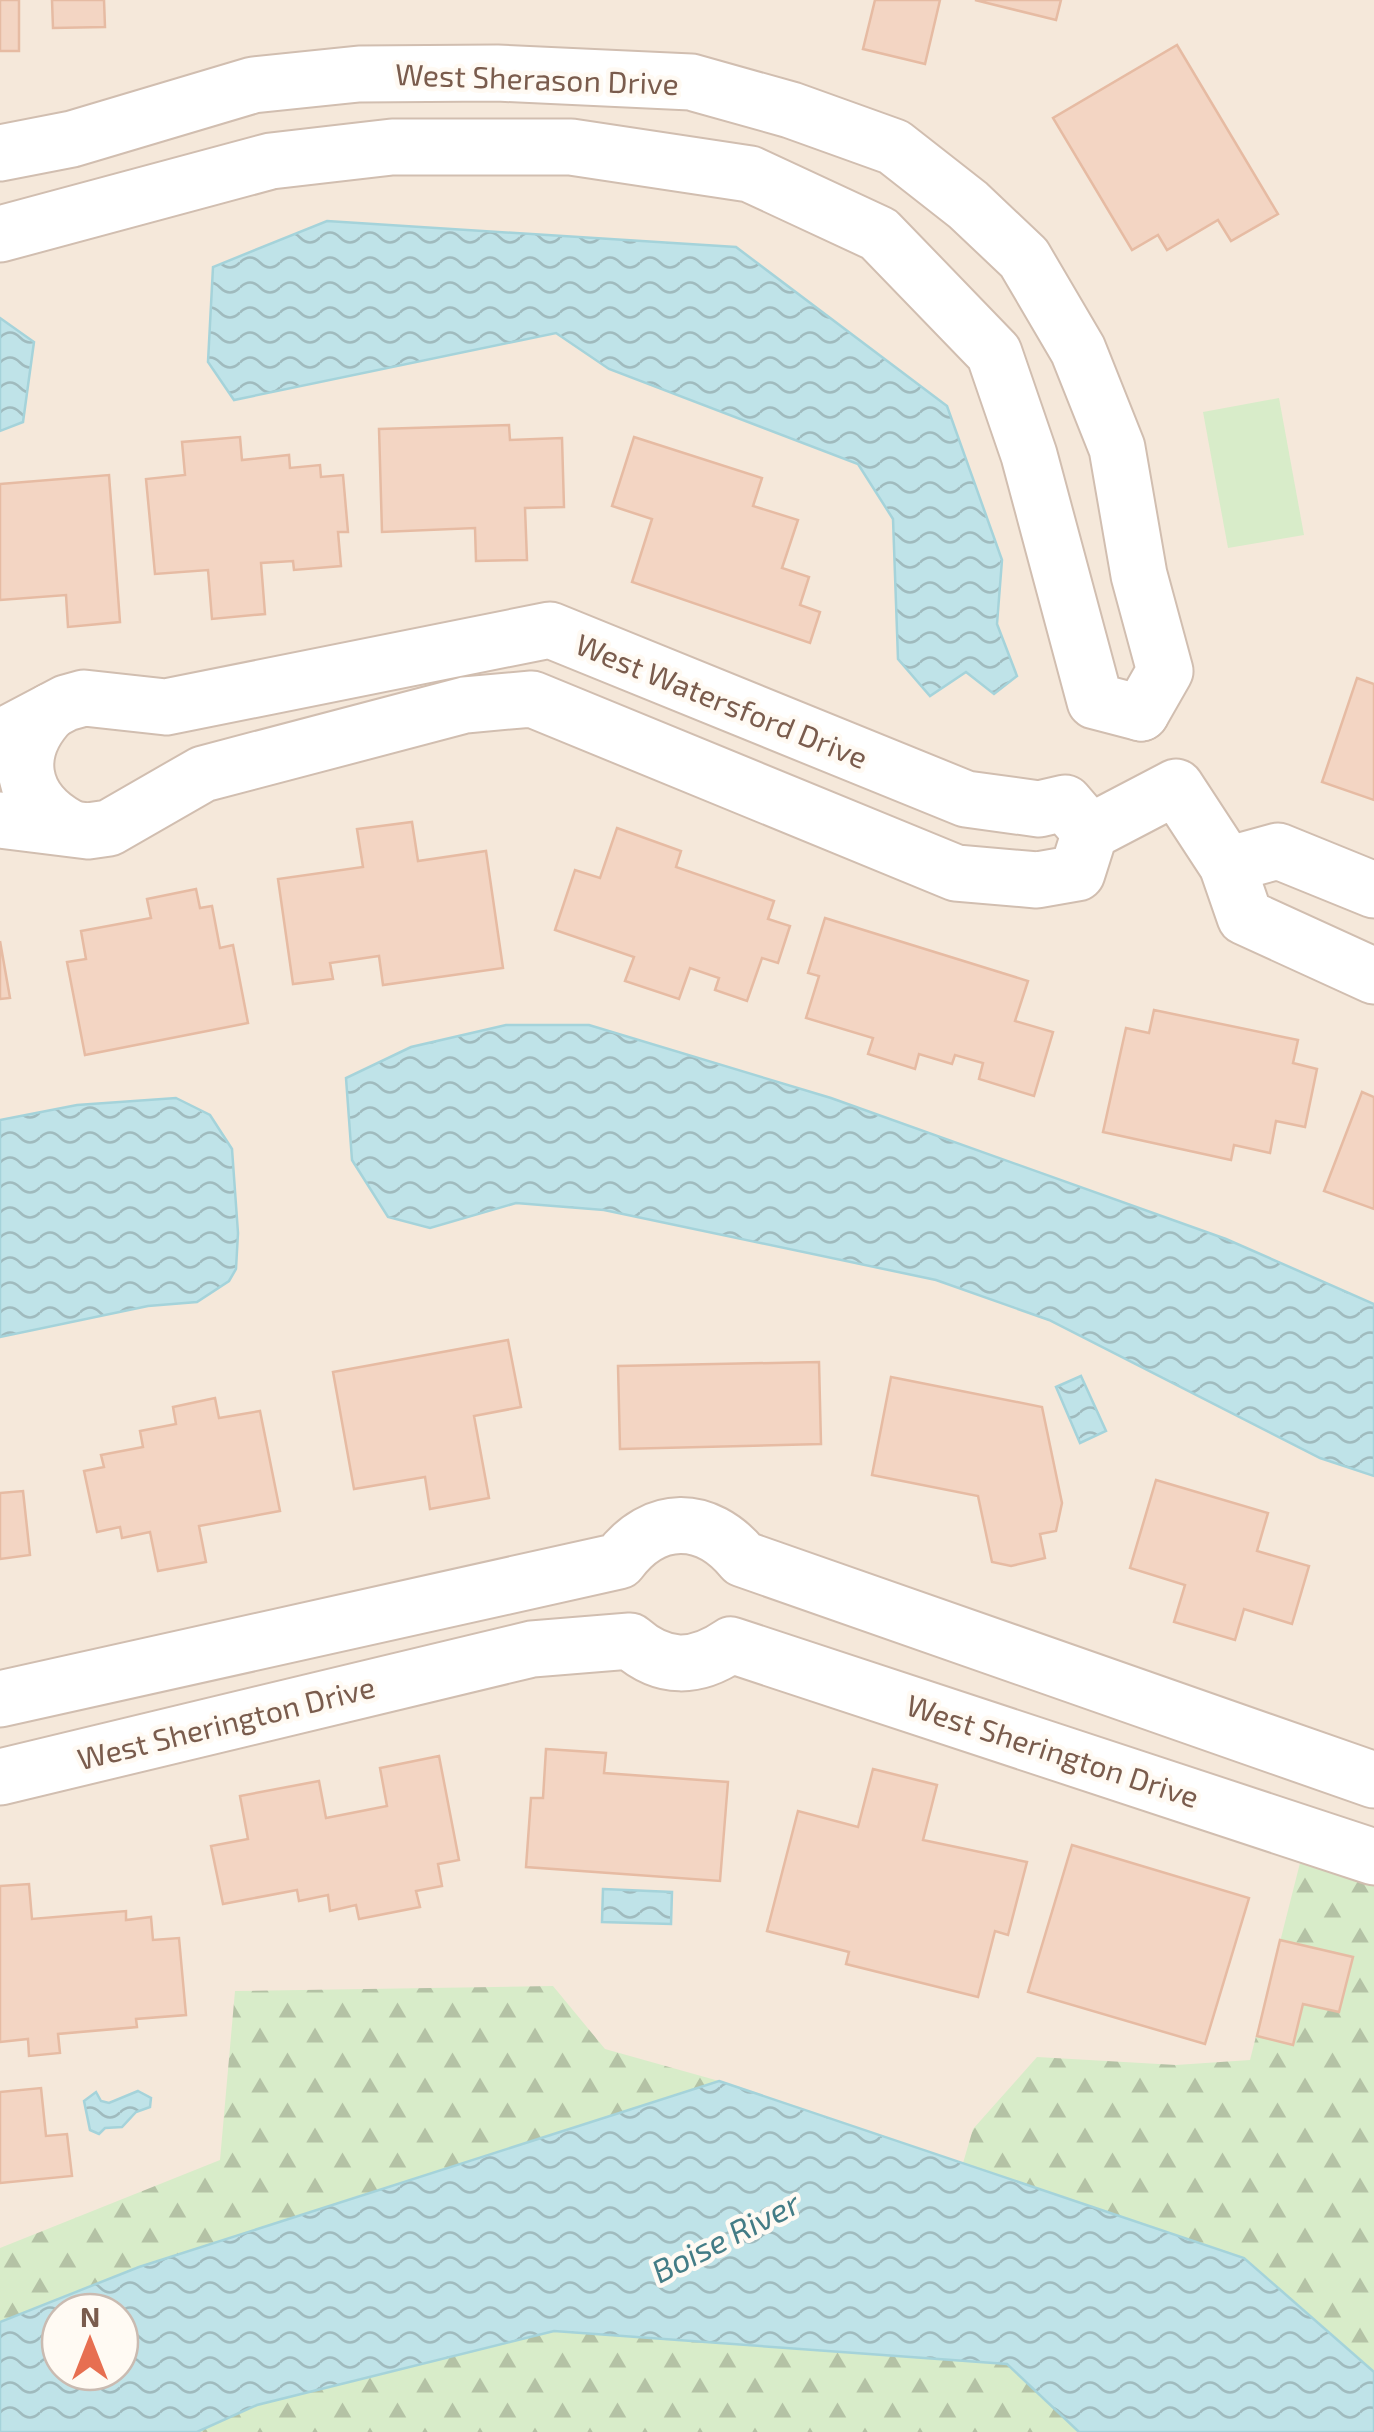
<svg xmlns="http://www.w3.org/2000/svg" width="1374" height="2432" viewBox="0 0 1374 2432" font-family="'Exo 2',sans-serif">
<style>
.residential{fill:#f5e8da}
.forest{fill:url(#forest-firs)}
.pitch{fill:#d8ecc9}
.water{fill:url(#water-waves);stroke:#a5d3da;stroke-width:2.5;fill-rule:evenodd}
.building{fill:#f3d5c3;stroke:#e6bba3;stroke-width:2.5}
.lines{fill:none;stroke-linecap:round;stroke-linejoin:round}
.minor-casing{stroke:#d1beb0;stroke-width:59}
.minor{stroke:#fff;stroke-width:55}
.labels{text-anchor:middle;dominant-baseline:central;stroke-width:9;stroke-linejoin:round;paint-order:stroke}
.street-label{font-size:30px;fill:#7a5c4d;stroke:#fffaf3}
.water-label{font-size:32px;font-style:italic;fill:#437c86;stroke:#fffaf3}
</style>
<defs>
<pattern id="forest-firs" width="22" height="20" patternUnits="userSpaceOnUse" patternTransform="scale(2.5)"><rect width="22" height="20" fill="#d8ecc9"/><path d="M5 1l3.5 6h-7zM16 11l3.5 6h-7z" fill="#b4c2a5"/></pattern>
<pattern id="water-waves" width="16" height="10" patternUnits="userSpaceOnUse" patternTransform="scale(2.5)"><rect width="16" height="10" fill="#bfe3e8"/><path d="M0 5q4-4 8 0t8 0" fill="none" stroke="#a0bbbe"/></pattern>
</defs>
<rect width="100%" height="100%" fill="#fdf6ec"/>
<path class="residential" d="M 0,0 L 1374,0 L 1374,2372 L 1244,2258 L 719,2081 L 139,2267 L 0,2322 Z"/>
<g class="forest">
<path d="M 1301,1859 L 1374,1884 L 1374,2372 L 1244,2258 L 963,2163 L 973,2129 L 1037,2057 L 1176,2065 L 1250,2060 Z"/>
<path d="M 553,1986 L 605,2049 L 719,2081 L 139,2267 L 0,2322 L 0,2248 L 220,2160 L 235,1991 Z"/>
<path d="M 554,2331 L 1007,2364 L 1079,2432 L 197,2432 L 257,2405 Z"/>
</g>
<path class="pitch" d="M 1279,398 L 1304,535 L 1228,548 L 1203,412 Z"/>
<g class="water">
<path d="M 327,221 L 736,247 L 947,406 L 1002,560 L 997,624 L 1017,676 L 994,694 L 966,672 L 930,696 L 898,659 L 893,519 L 858,464 L 609,369 L 556,333 L 234,400 L 208,362 L 213,267 Z"/>
<path d="M 0,318 L 34,342 L 23,422 L 0,431 Z"/>
<path d="M 506,1025 L 589,1025 L 831,1098 L 1226,1239 L 1374,1304 L 1374,1476 L 1320,1458 L 1049,1320 L 936,1280 L 604,1210 L 516,1203 L 430,1228 L 388,1217 L 352,1160 L 346,1078 L 411,1047 Z"/>
<path d="M 176,1098 L 210,1115 L 232,1149 L 238,1233 L 236,1269 L 229,1281 L 197,1302 L 148,1306 L 0,1337 L 0,1120 L 77,1105 Z"/>
<path d="M 1081,1376 L 1106,1431 L 1080,1443 L 1056,1387 Z"/>
<path d="M 603,1889 L 672,1892 L 671,1924 L 602,1922 Z"/>
<path d="M 719,2081 L 1244,2258 L 1374,2372 L 1374,2432 L 1079,2432 L 1007,2364 L 554,2331 L 257,2405 L 197,2432 L 0,2432 L 0,2322 L 139,2267 ZM 60,2312 L 120,2312 L 120,2372 L 60,2372 Z"/>
<path d="M 138,2091 L 151,2098 L 150,2107 L 136,2112 L 122,2127 L 105,2128 L 99,2134 L 90,2130 L 84,2101 L 96,2092 L 101,2101 L 109,2103 Z"/>
</g>
<g class="building">
<rect x="0" y="0" width="19" height="51"/>
<path d="M 52,0 L 104,0 L 105,27 L 53,28 Z"/>
<path d="M 875,0 L 940,0 L 925,64 L 863,49 Z"/>
<path d="M 975,0 L 1061,0 L 1056,20 Z"/>
<path d="M 1177,45 L 1278,214 L 1231,241 L 1218,220 L 1167,250 L 1158,235 L 1132,250 L 1053,118 Z"/>
<path d="M 509,425 L 510,440 L 562,438 L 564,507 L 525,508 L 527,560 L 476,561 L 475,528 L 382,532 L 379,429 Z"/>
<path d="M 240,437 L 242,460 L 289,455 L 290,468 L 320,465 L 321,477 L 343,475 L 348,532 L 338,532 L 341,566 L 294,570 L 293,561 L 261,563 L 265,614 L 212,619 L 208,570 L 155,574 L 146,479 L 185,475 L 182,442 Z"/>
<path d="M 634,437 L 762,478 L 753,506 L 798,520 L 782,568 L 809,577 L 800,605 L 820,612 L 810,643 L 632,582 L 652,519 L 612,506 Z"/>
<path d="M 109,475 L 120,622 L 68,627 L 66,595 L 0,600 L 0,484 Z"/>
<path d="M 1357,678 L 1374,684 L 1374,800 L 1322,782 Z"/>
<path d="M 412,822 L 418,861 L 486,851 L 503,968 L 383,985 L 379,956 L 330,963 L 333,979 L 293,984 L 278,879 L 363,867 L 357,829 Z"/>
<path d="M 617,828 L 681,851 L 676,867 L 774,901 L 768,919 L 790,926 L 778,963 L 762,958 L 747,1001 L 715,990 L 719,978 L 690,968 L 679,999 L 625,981 L 634,957 L 555,930 L 575,870 L 600,878 Z"/>
<path d="M 196,889 L 200,908 L 212,906 L 220,948 L 233,945 L 248,1023 L 85,1055 L 67,962 L 86,959 L 81,931 L 151,918 L 147,899 Z"/>
<path d="M 825,918 L 1028,981 L 1015,1021 L 1053,1032 L 1034,1096 L 979,1079 L 983,1063 L 955,1055 L 952,1064 L 919,1054 L 915,1069 L 868,1054 L 873,1038 L 806,1018 L 819,976 L 808,973 Z"/>
<path d="M 0,941 L 10,998 L 0,999 Z"/>
<path d="M 1154,1010 L 1298,1040 L 1293,1063 L 1317,1069 L 1305,1127 L 1276,1121 L 1270,1153 L 1234,1145 L 1231,1160 L 1103,1132 L 1126,1028 L 1149,1033 Z"/>
<path d="M 1362,1092 L 1374,1097 L 1374,1209 L 1324,1191 Z"/>
<path d="M 508,1340 L 521,1407 L 474,1416 L 489,1498 L 430,1509 L 425,1477 L 354,1489 L 333,1372 Z"/>
<path d="M 819,1362 L 821,1444 L 620,1449 L 618,1366 Z"/>
<path d="M 891,1377 L 1042,1407 L 1062,1503 L 1056,1531 L 1040,1534 L 1045,1558 L 1011,1566 L 992,1562 L 978,1496 L 872,1475 Z"/>
<path d="M 215,1398 L 219,1418 L 260,1411 L 280,1511 L 199,1526 L 206,1562 L 158,1571 L 150,1532 L 122,1538 L 120,1527 L 97,1532 L 84,1471 L 104,1467 L 101,1455 L 143,1447 L 140,1431 L 176,1424 L 173,1407 Z"/>
<path d="M 1156,1480 L 1268,1513 L 1257,1551 L 1309,1566 L 1292,1624 L 1244,1609 L 1235,1640 L 1174,1622 L 1185,1585 L 1130,1568 Z"/>
<path d="M 23,1491 L 30,1555 L 0,1559 L 0,1493 Z"/>
<path d="M 546,1749 L 606,1753 L 604,1773 L 728,1782 L 720,1881 L 526,1867 L 531,1798 L 543,1798 Z"/>
<path d="M 439,1756 L 459,1860 L 438,1864 L 442,1886 L 416,1891 L 420,1907 L 359,1919 L 356,1905 L 330,1911 L 328,1895 L 299,1901 L 297,1890 L 223,1904 L 211,1846 L 248,1839 L 240,1796 L 319,1781 L 326,1818 L 387,1806 L 380,1768 Z"/>
<path d="M 873,1769 L 937,1785 L 923,1840 L 1027,1862 L 1008,1935 L 995,1931 L 978,1997 L 846,1964 L 849,1952 L 767,1931 L 798,1811 L 858,1827 Z"/>
<path d="M 1072,1845 L 1249,1898 L 1205,2044 L 1028,1992 Z"/>
<path d="M 29,1884 L 32,1919 L 126,1911 L 126,1920 L 151,1917 L 153,1940 L 179,1938 L 186,2015 L 136,2019 L 137,2027 L 58,2034 L 60,2053 L 29,2056 L 28,2039 L 0,2042 L 0,1886 Z"/>
<path d="M 1280,1940 L 1353,1957 L 1339,2012 L 1303,2004 L 1293,2045 L 1257,2036 Z"/>
<path d="M 41,2088 L 46,2136 L 67,2134 L 72,2176 L 0,2183 L 0,2092 Z"/>
</g>
<g class="lines">
<defs>
<g id="minor">
<path d="M 0,153 L 72,139 L 253,85 L 359,74 L 497,73 L 691,82 L 791,110 L 894,147 L 968,205 L 1024,258 L 1078,350 L 1117,448 L 1139,575 L 1165,671 L 1141,713"/>
<path d="M 0,234 L 271,161 L 392,147 L 571,147 L 750,174 L 879,234 L 994,353 L 1029,455 L 1095,701 L 1141,713"/>
<path d="M 51,711 C 12,751 19,799 67,826"/>
<path d="M 0,738 L 66,703 L 84,698 L 166,707 L 550,630 L 966,799 L 1039,809 L 1065,803 L 1090,832"/>
<path d="M 0,820 L 88,831 L 109,828 L 203,774 L 465,705 L 532,699 L 956,873 L 1037,880 L 1077,873 L 1090,832 L 1176,787 L 1227,865 L 1245,917 L 1374,976"/>
<path d="M 1227,865 L 1278,851 L 1374,890"/>
<path d="M 0,1699 L 619,1561 C 654,1514 706,1514 743,1559 L 1374,1780"/>
<path d="M 0,1777 L 532,1649 L 630,1641 C 663,1670 696,1669 731,1645 L 1374,1857"/>
</g>
</defs>
<use href="#minor" class="minor-casing"/>
<use href="#minor" class="minor"/>
</g>
<g class="labels">
<g class="street-label">
<text transform="translate(537 78) rotate(2)">West Sherason Drive</text>
<text transform="translate(722 700) rotate(22)">West Watersford Drive</text>
<text transform="translate(226 1722) rotate(-14)">West Sherington Drive</text>
<text transform="translate(1053 1750) rotate(18)">West Sherington Drive</text>
</g>
<g class="water-label">
<text transform="translate(725 2236) rotate(-27)">Boise River</text>
</g>
</g>
<g transform="translate(90 2342)"><circle r="48" fill="#fffaf3" stroke="#cabbb1" stroke-width="2.5"/>
<path d="M0-8L18 38L0 25L-18 38Z" fill="#e76f51"/>
<text y="-15" font-size="28" font-weight="bold" text-anchor="middle" fill="#7a5c4d">N</text>
</g>
</svg>
